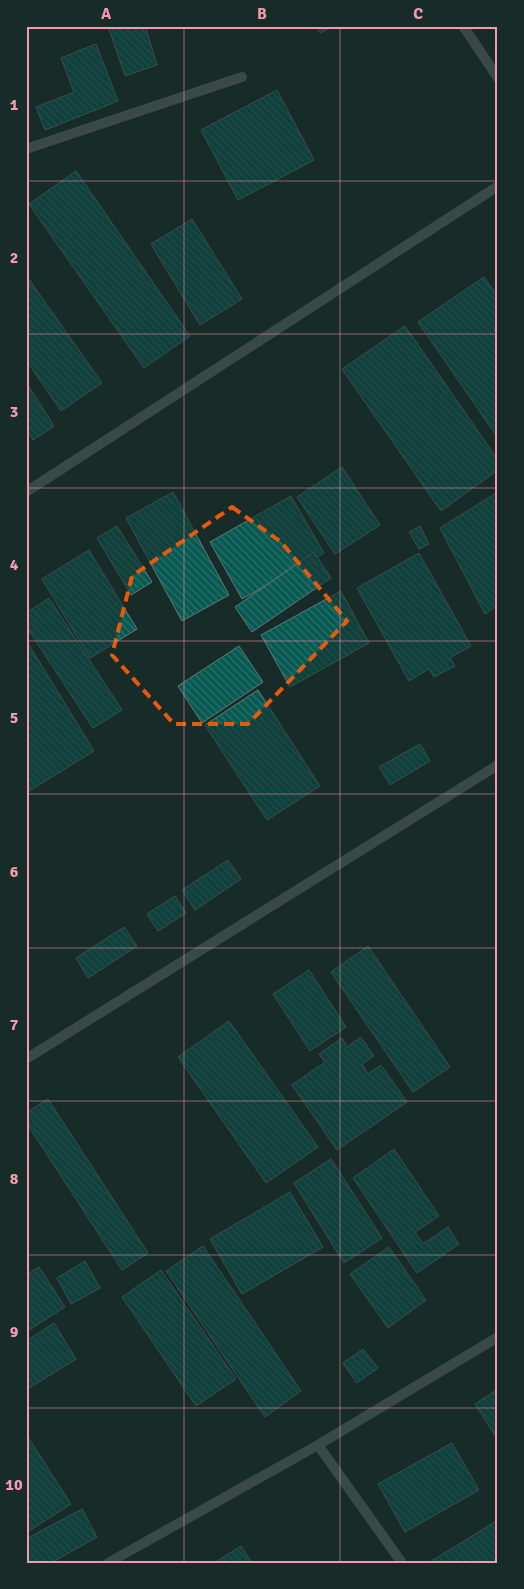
<svg xmlns="http://www.w3.org/2000/svg" width="524" height="1589" viewBox="0 0 524 1589" font-family="Signika,sans-serif">
<style>
.building{fill:url(#building-back-hatch);stroke:#627975}
.lines{fill:none;stroke-linecap:round;stroke-linejoin:round}
.street{stroke:#636d6c;stroke-width:10}
.marked{fill:none;stroke:#e8590c;stroke-width:4;stroke-dasharray:10 6;stroke-linejoin:round}
.grid{fill:none;stroke:#f29aae;stroke-width:1;stroke-opacity:0.55}
.neatline{fill:none;stroke:#f29aae;stroke-width:2}
.grid-label{font-size:16px;text-anchor:middle;font-weight:bold;fill:#f29aae}
</style>
<defs>
<pattern id="building-back-hatch" width="6" height="6" patternUnits="userSpaceOnUse" patternTransform="scale(1.25)"><rect width="6" height="6" fill="#085952"/><path d="M-1 5l2 2M0 0l6 6M5-1l2 2" fill="none" stroke="#2b716b"/></pattern>
</defs>
<rect width="100%" height="100%" fill="#172c29"/>
<g class="building">
<path d="M 108,26 L 145,26 L 157,65 L 125,76 Z"/>
<path d="M 316,26 L 333,26 L 320,33 Z"/>
<path d="M 96,44 L 118,101 L 45,130 L 36,107 L 74,92 L 61,58 Z"/>
<path d="M 277,90 L 314,160 L 238,200 L 201,130 Z"/>
<path d="M 76,171 L 190,336 L 144,368 L 29,204 Z"/>
<path d="M 192,219 L 242,299 L 200,325 L 151,244 Z"/>
<path d="M 26,275 L 102,383 L 61,411 L 26,360 Z"/>
<path d="M 484,277 L 498,297 L 498,438 L 418,322 Z"/>
<path d="M 405,326 L 498,460 L 498,470 L 441,511 L 342,369 Z"/>
<path d="M 26,382 L 54,426 L 33,440 L 26,428 Z"/>
<path d="M 342,467 L 380,525 L 335,554 L 297,497 Z"/>
<path d="M 173,492 L 229,595 L 182,621 L 126,518 Z"/>
<path d="M 496,493 L 498,496 L 498,605 L 485,614 L 440,528 Z"/>
<path d="M 291,496 L 324,553 L 242,599 L 210,542 Z"/>
<path d="M 117,526 L 152,582 L 131,595 L 97,538 Z"/>
<path d="M 420,526 L 429,544 L 419,549 L 409,532 Z"/>
<path d="M 89,550 L 137,629 L 90,658 L 42,579 Z"/>
<path d="M 314,552 L 331,578 L 252,632 L 235,607 Z"/>
<path d="M 419,553 L 471,646 L 450,658 L 455,666 L 434,677 L 429,669 L 409,681 L 357,588 Z"/>
<path d="M 341,591 L 369,643 L 290,687 L 261,635 Z"/>
<path d="M 49,598 L 122,710 L 93,728 L 26,626 L 26,613 Z"/>
<path d="M 26,640 L 94,751 L 26,793 Z"/>
<path d="M 239,646 L 263,682 L 202,723 L 178,686 Z"/>
<path d="M 258,690 L 320,786 L 267,820 L 205,725 Z"/>
<path d="M 420,744 L 430,761 L 390,785 L 379,767 Z"/>
<path d="M 228,860 L 241,879 L 195,910 L 182,890 Z"/>
<path d="M 175,896 L 186,913 L 158,931 L 147,914 Z"/>
<path d="M 124,927 L 137,946 L 88,978 L 76,958 Z"/>
<path d="M 368,946 L 450,1067 L 413,1092 L 331,972 Z"/>
<path d="M 309,970 L 346,1027 L 310,1051 L 273,994 Z"/>
<path d="M 229,1021 L 318,1147 L 266,1183 L 178,1057 Z"/>
<path d="M 361,1037 L 374,1056 L 362,1064 L 368,1074 L 381,1065 L 407,1102 L 337,1150 L 292,1085 L 325,1062 L 319,1054 L 342,1038 L 347,1047 Z"/>
<path d="M 48,1099 L 148,1253 L 122,1270 L 26,1122 L 26,1113 Z"/>
<path d="M 394,1149 L 439,1216 L 415,1232 L 423,1244 L 448,1227 L 459,1244 L 417,1273 L 353,1178 Z"/>
<path d="M 331,1159 L 382,1238 L 344,1263 L 294,1183 Z"/>
<path d="M 290,1192 L 323,1247 L 242,1294 L 210,1239 Z"/>
<path d="M 203,1246 L 301,1391 L 265,1417 L 166,1271 Z"/>
<path d="M 389,1247 L 426,1300 L 388,1328 L 350,1274 Z"/>
<path d="M 85,1261 L 100,1288 L 71,1304 L 57,1278 Z"/>
<path d="M 39,1267 L 65,1307 L 26,1332 L 26,1275 Z"/>
<path d="M 161,1270 L 236,1379 L 196,1406 L 122,1297 Z"/>
<path d="M 54,1323 L 76,1359 L 26,1390 L 26,1341 Z"/>
<path d="M 363,1349 L 378,1368 L 357,1383 L 343,1363 Z"/>
<path d="M 498,1389 L 498,1440 L 475,1404 Z"/>
<path d="M 26,1434 L 71,1504 L 26,1533 Z"/>
<path d="M 452,1443 L 479,1490 L 405,1532 L 378,1484 Z"/>
<path d="M 82,1509 L 97,1537 L 51,1563 L 26,1563 L 26,1539 Z"/>
<path d="M 498,1520 L 498,1563 L 428,1563 Z"/>
<path d="M 241,1546 L 252,1563 L 214,1563 Z"/>
</g>
<g class="lines">
<g class="street">
<path d="M 463,26 L 498,78"/>
<path d="M 26,149 L 242,77"/>
<path d="M 26,492 L 498,186"/>
<path d="M 26,1059 L 498,765"/>
<path d="M 318,1445 L 402,1563"/>
<path d="M 108,1563 L 318,1445 L 498,1337"/>
</g>
</g>
<path d="M0 0H524V1589H0ZM 232,507 L 281,542 L 347,621 L 248,724 L 174,724 L 112,655 L 132,576 Z" fill="#172c29" fill-opacity=".55" fill-rule="evenodd"/>
<path class="marked" d="M 232,507 L 281,542 L 347,621 L 248,724 L 174,724 L 112,655 L 132,576 Z"/>
<path class="grid" d="M 184,26 L 184,1563M 340,26 L 340,1563M 26,181 L 498,181M 26,334 L 498,334M 26,488 L 498,488M 26,641 L 498,641M 26,794 L 498,794M 26,948 L 498,948M 26,1101 L 498,1101M 26,1255 L 498,1255M 26,1408 L 498,1408"/>
<rect width="524" height="1589" fill="none" stroke="#172c29" stroke-width="55"/>
<rect x="28" y="28" width="468" height="1534" class="neatline"/>
<g class="grid-label">
<text x="106" y="19">A</text>
<text x="262" y="19">B</text>
<text x="418" y="19">C</text>
<text x="14" y="110">1</text>
<text x="14" y="263">2</text>
<text x="14" y="417">3</text>
<text x="14" y="570">4</text>
<text x="14" y="723">5</text>
<text x="14" y="877">6</text>
<text x="14" y="1030">7</text>
<text x="14" y="1184">8</text>
<text x="14" y="1337">9</text>
<text x="14" y="1490">10</text>
</g>
</svg>
